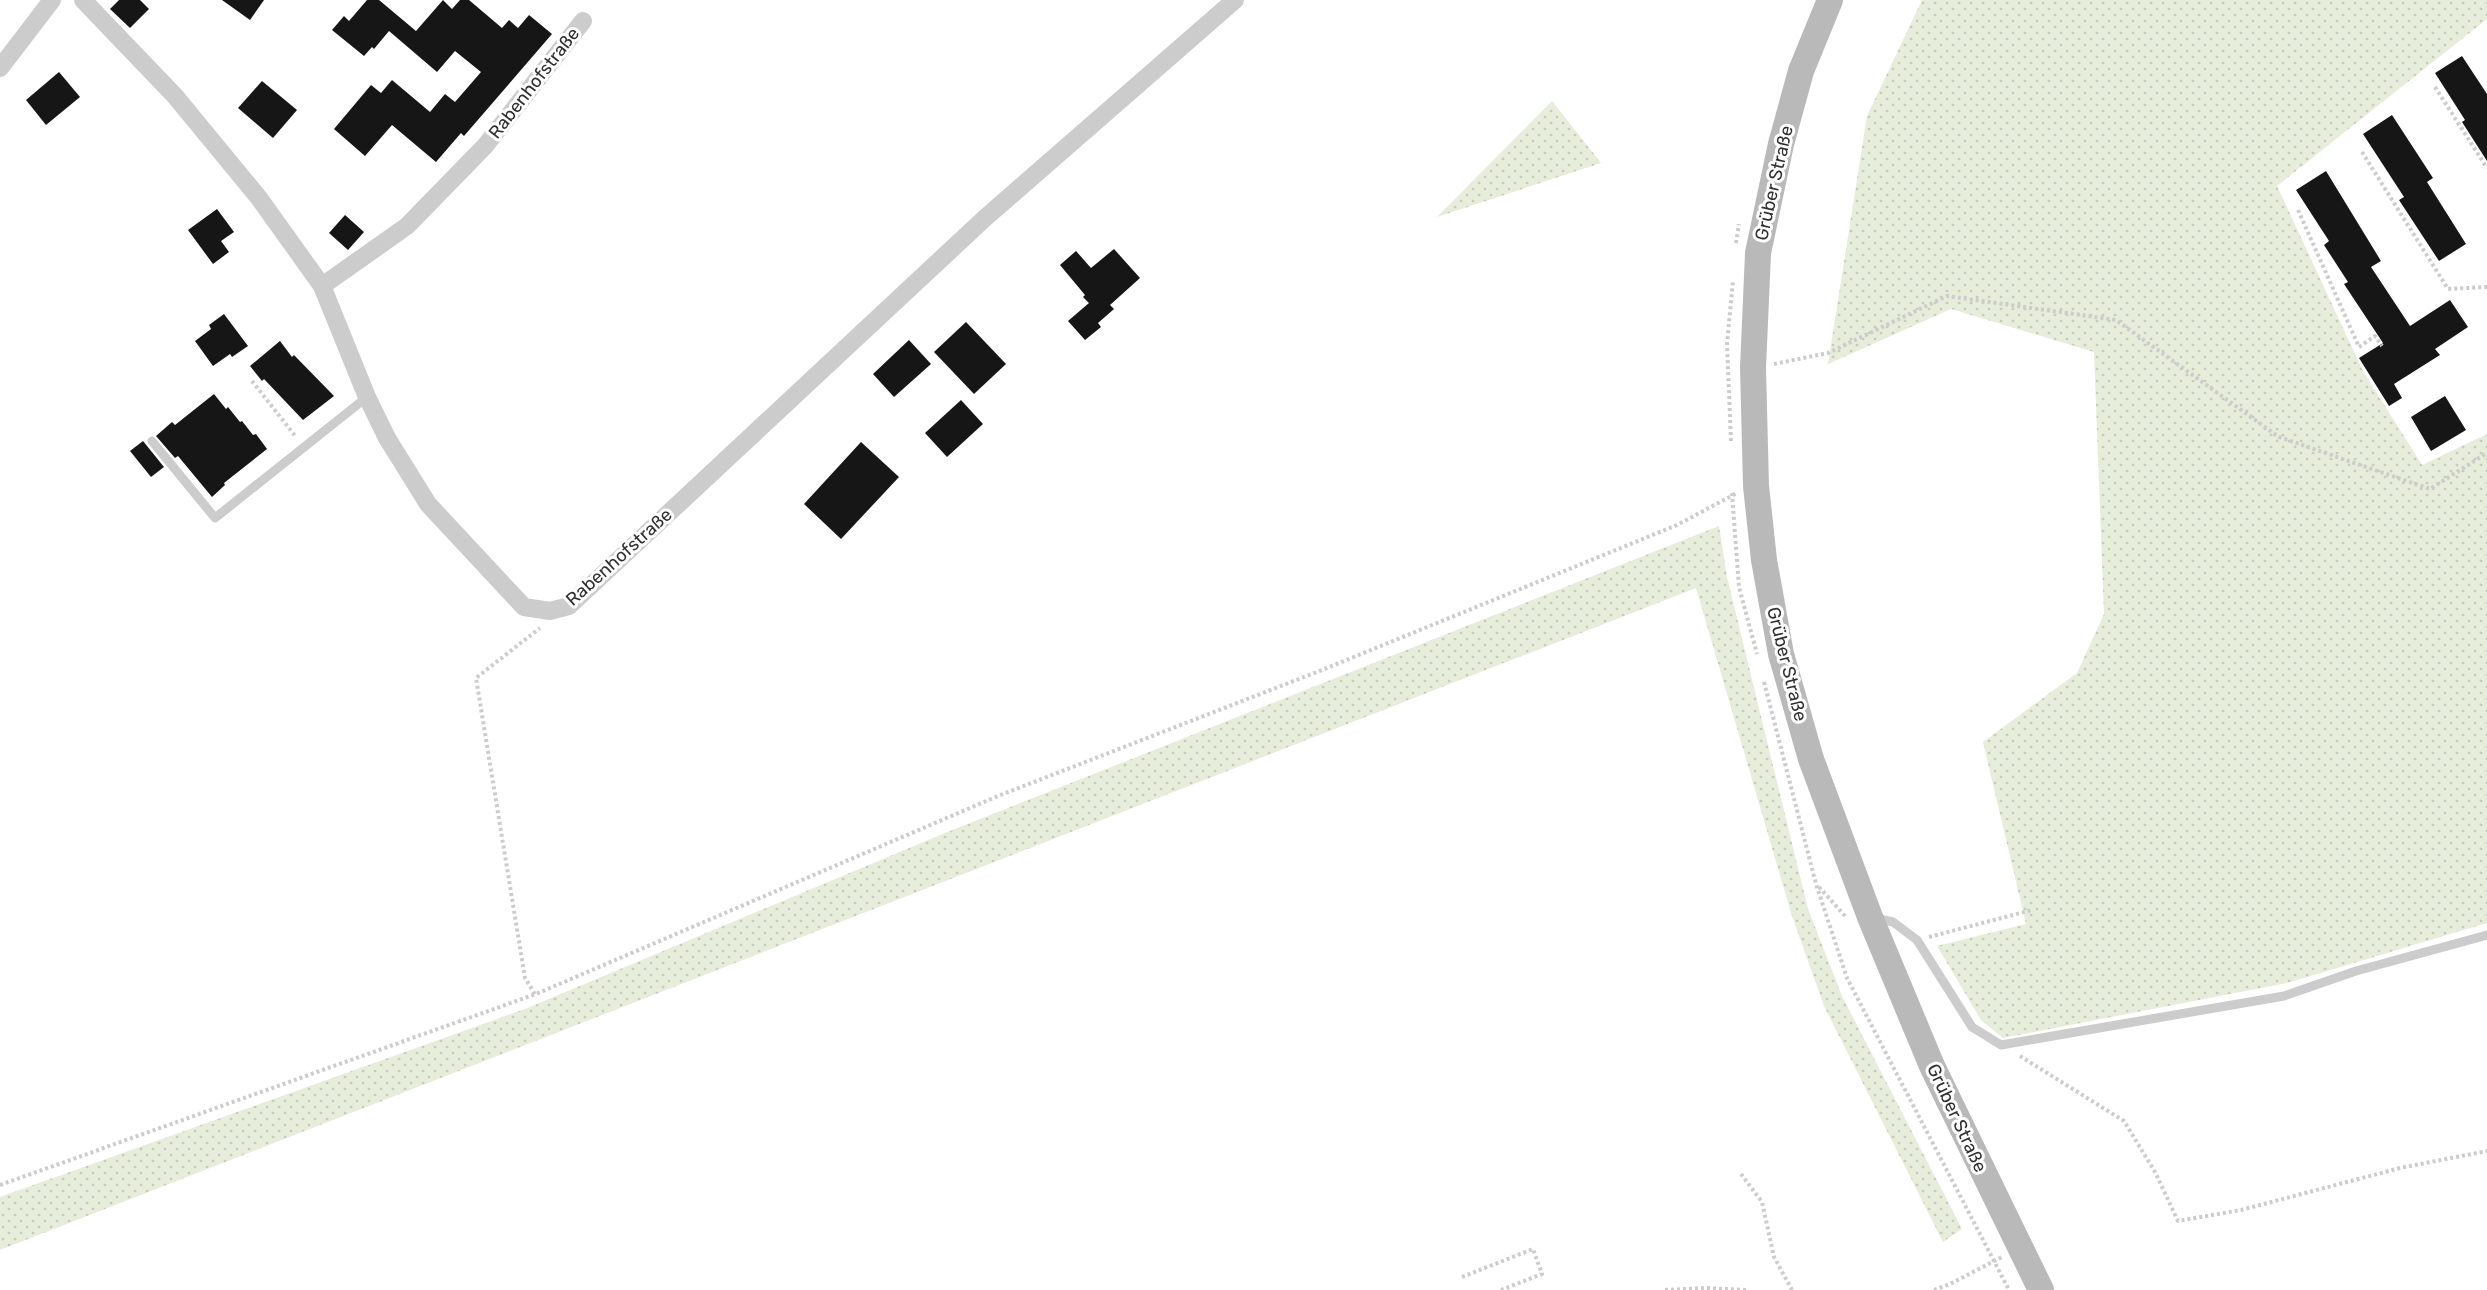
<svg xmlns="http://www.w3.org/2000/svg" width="2487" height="1290" viewBox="0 0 2487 1290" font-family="Rubik,sans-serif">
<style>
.grass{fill:url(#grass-dots)}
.building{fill:#161616}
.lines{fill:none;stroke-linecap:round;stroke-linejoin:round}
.path{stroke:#ccc;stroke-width:4;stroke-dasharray:3 3;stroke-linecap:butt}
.lane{stroke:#ccc;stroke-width:9}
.street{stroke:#ccc;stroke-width:18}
.secondary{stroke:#b9b9b9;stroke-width:26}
.labels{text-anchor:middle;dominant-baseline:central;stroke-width:6;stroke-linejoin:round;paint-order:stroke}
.street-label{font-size:18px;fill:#2f2f2f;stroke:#fff}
</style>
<defs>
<pattern id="grass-dots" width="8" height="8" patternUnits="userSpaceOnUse" patternTransform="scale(1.5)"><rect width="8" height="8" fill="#e6eddb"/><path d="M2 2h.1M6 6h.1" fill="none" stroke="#c6ccbc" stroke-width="1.8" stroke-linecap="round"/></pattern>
</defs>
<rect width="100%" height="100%" fill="#fff"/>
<g class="grass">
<path d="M 1922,0 L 2487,0 L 2487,19 L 2277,186 L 2363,371 L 2422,465 L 2487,434 L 2487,923 L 2287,983 L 2003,1038 L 1981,1020 L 1937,946 L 2026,924 L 1983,742 L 2077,673 L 2104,614 L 2094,352 L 1951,309 L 1828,364 L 1867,116 Z"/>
<path d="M 1552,101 L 1601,163 L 1437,217 Z"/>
<path d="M 1719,526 L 1727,577 L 1808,909 L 1842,996 L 1962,1229 L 1943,1242 L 1824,1006 L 1792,916 L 1696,588 L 0,1250 L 0,1197 L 525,1009 L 945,833 Z"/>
</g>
<g class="building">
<path d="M 119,0 L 140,0 L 149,9 L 130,28 L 110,9 Z"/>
<path d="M 222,0 L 264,0 L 250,20 Z"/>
<path d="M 367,0 L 379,0 L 416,31 L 443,0 L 452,9 L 460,0 L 469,0 L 502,28 L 509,20 L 518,28 L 529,15 L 552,34 L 464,136 L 461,133 L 436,162 L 392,125 L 365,156 L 334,129 L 371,85 L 381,93 L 392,80 L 430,112 L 445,94 L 455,102 L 481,72 L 455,51 L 437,72 L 389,31 L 374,49 L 372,47 L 364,56 L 332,30 L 344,16 L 349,21 Z"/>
<path d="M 2462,56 L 2487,94 L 2487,161 L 2462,122 L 2465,120 L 2435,73 Z"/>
<path d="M 59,72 L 80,97 L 46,125 L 26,100 Z"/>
<path d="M 262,81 L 297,110 L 273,138 L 238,108 Z"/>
<path d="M 2392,115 L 2433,178 L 2427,182 L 2466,244 L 2439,261 L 2399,200 L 2404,197 L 2363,134 Z"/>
<path d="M 2326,171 L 2381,261 L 2371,267 L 2410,326 L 2450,300 L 2468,327 L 2435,349 L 2440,355 L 2394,384 L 2402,398 L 2389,406 L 2359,358 L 2383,343 L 2344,284 L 2348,282 L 2324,245 L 2329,241 L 2296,190 Z"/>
<path d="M 217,209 L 234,232 L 221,241 L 229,252 L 213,264 L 188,230 Z"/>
<path d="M 345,215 L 364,232 L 348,250 L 329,233 Z"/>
<path d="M 1114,249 L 1140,278 L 1110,305 L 1114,309 L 1098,323 L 1101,327 L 1085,340 L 1068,321 L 1089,303 L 1083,297 L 1085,295 L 1060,265 L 1076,251 L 1091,268 Z"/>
<path d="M 224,314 L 248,346 L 232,357 L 230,354 L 213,366 L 195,341 L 211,329 L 209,325 Z"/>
<path d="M 966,322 L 1006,364 L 974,394 L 934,352 Z"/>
<path d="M 909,340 L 931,364 L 894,397 L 873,374 Z"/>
<path d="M 280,341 L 292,357 L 294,355 L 334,396 L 303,420 L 264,379 L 262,381 L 250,366 Z"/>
<path d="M 214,394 L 226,409 L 228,407 L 240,422 L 242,421 L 253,435 L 256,434 L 267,449 L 224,483 L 225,485 L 212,497 L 178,456 L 175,458 L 156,436 L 172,422 L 175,425 Z"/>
<path d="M 2445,396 L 2466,430 L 2431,451 L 2411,417 Z"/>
<path d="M 961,400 L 983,424 L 947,457 L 925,433 Z"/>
<path d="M 143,441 L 164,467 L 151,477 L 130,451 Z"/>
<path d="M 861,442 L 899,477 L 841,539 L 804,504 Z"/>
</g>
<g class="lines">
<g class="path">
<path d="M 2435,87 L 2487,168"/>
<path d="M 2362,152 L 2448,289 L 2487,287"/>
<path d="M 2298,210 L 2359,347 L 2375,336 L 2382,346"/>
<path d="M 1736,243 L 1739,224"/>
<path d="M 1774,364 L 1828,353 L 1947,296 L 2116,320 L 2279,437 L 2430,489 L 2487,453"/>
<path d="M 252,381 L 296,437"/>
<path d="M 1731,441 L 1727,344 L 1733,281"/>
<path d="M 1732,493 L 1739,587 L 1757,654"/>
<path d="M 1764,682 L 1816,884 L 1847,978 L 2009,1290"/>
<path d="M 1819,887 L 1846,917"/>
<path d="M 1929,937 L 2032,910"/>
<path d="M 535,994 L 525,978 L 476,678 L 540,628"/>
<path d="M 2020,1056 L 2124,1121 L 2155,1172 L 2178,1221 L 2241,1210 L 2400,1168 L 2487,1151"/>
<path d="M 1741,1174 L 1762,1202 L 1774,1257 L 1792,1290"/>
<path d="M 0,1185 L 536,994 L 998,796 L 1322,670 L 1677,525 L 1737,493"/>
<path d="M 1462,1277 L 1533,1249 L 1542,1274 L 1501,1290"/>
<path d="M 1665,1290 L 1705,1288 L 1747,1290"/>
<path d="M 1934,1290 L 1950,1284 L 2002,1257"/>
</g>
<g class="lane">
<path d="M 152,441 L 215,518 L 367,397"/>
<path d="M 1875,918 L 1893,922 L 1917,940 L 1972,1027 L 2001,1045 L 2284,996 L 2356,971 L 2487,935"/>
</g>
<g class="street">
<path d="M 83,0 L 175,96 L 259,198 L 322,286 L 367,397 L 387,438 L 428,504 L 524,607 L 550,611 L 569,606 L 985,218 L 1235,0"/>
<path d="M 0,68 L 52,0"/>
<path d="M 322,286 L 407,226 L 485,146 L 583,21"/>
</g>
<path class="secondary" d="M 1830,0 L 1801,71 L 1781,144 L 1758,253 L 1753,368 L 1756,486 L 1764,560 L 1781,654 L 1811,759 L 1870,917 L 1932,1066 L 2041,1290"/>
</g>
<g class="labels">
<g class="street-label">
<text transform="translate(534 83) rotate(-52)">Rabenhofstraße</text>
<text transform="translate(1774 183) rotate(-77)">Grüber Straße</text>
<text transform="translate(619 557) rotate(-42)">Rabenhofstraße</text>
<text transform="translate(1787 664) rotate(76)">Grüber Straße</text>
<text transform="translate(1957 1118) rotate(65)">Grüber Straße</text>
</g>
</g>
</svg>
